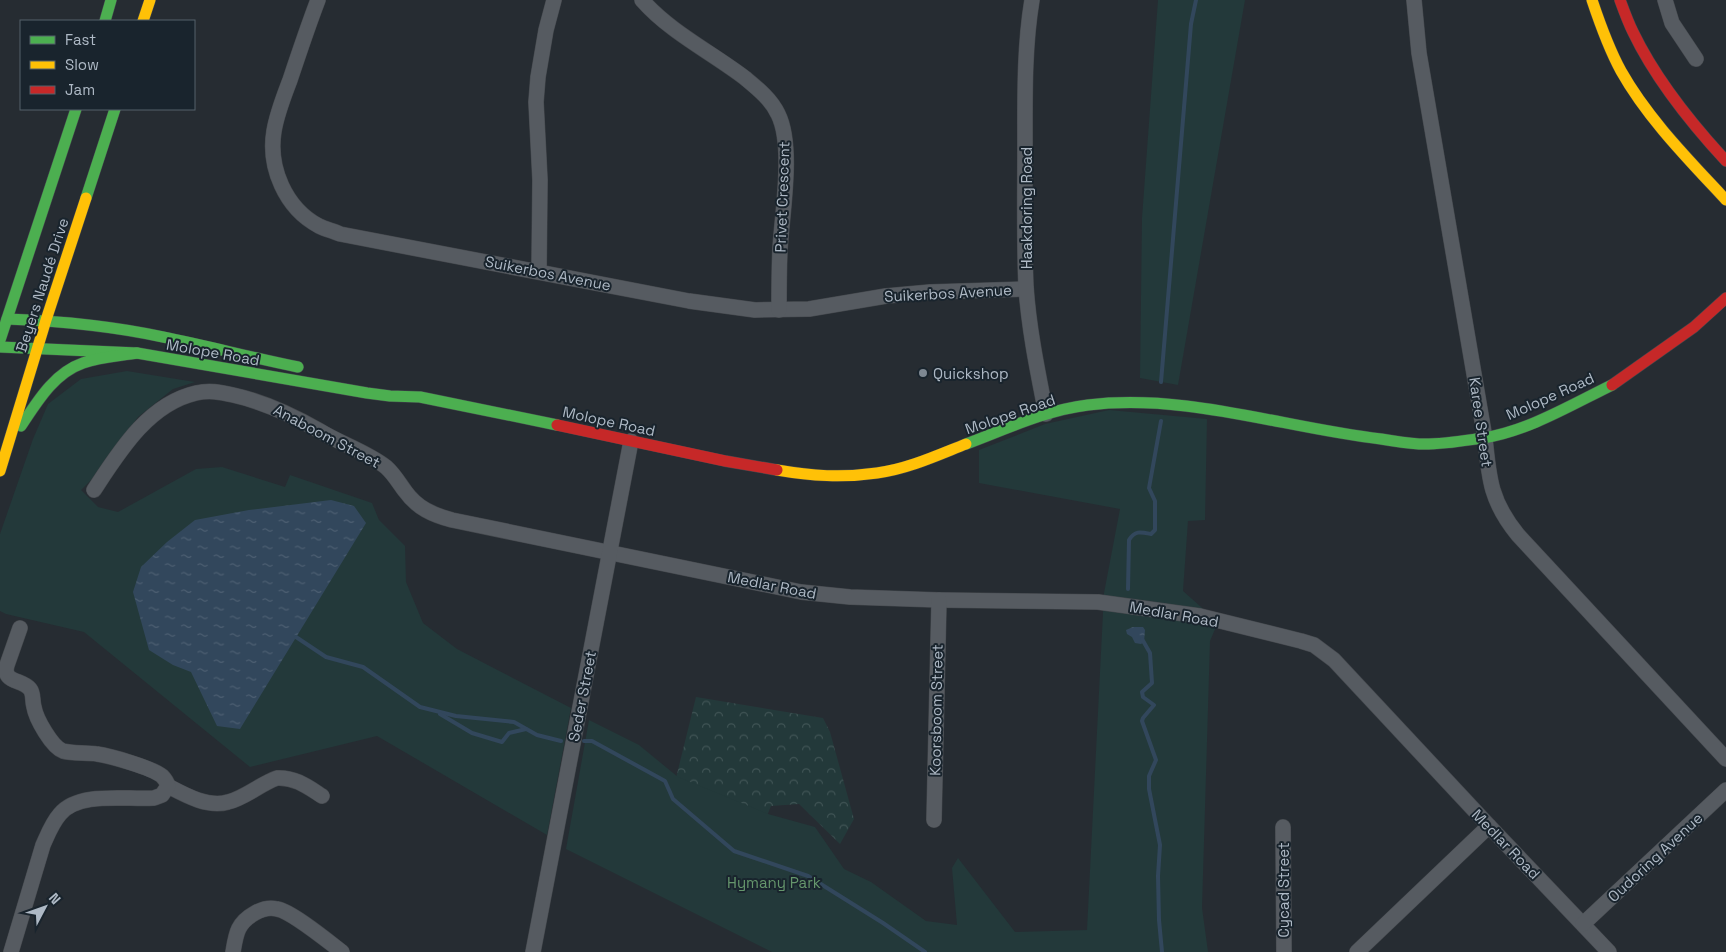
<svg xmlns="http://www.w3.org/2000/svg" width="1726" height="952" viewBox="0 0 1726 952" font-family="'Space Grotesk',sans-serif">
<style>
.forest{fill:url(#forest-crowns)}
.park{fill:#23393a}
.water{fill:url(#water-ripples)}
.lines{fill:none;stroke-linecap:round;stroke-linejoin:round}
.stream{stroke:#32475c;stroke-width:4}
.street-casing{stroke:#44484d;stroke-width:16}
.fast-casing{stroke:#44484d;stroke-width:12}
.slow-casing{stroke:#44484d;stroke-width:12}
.jam-casing{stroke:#44484d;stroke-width:12}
.street{stroke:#565b61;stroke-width:15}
.fast{stroke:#4caf50;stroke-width:11}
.slow{stroke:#ffc107;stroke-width:11}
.jam{stroke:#c62828;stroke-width:11}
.poi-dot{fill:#7e8892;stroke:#19242d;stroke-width:2}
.labels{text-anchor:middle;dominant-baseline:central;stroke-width:4;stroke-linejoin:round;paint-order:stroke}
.street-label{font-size:15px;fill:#aeb9c5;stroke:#19242d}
.poi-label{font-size:15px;fill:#aeb9c5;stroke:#19242d;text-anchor:start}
.park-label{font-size:15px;fill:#65966c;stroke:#19242d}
</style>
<defs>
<pattern id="forest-crowns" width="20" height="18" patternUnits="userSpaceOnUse" patternTransform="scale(1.25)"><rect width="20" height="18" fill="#23393a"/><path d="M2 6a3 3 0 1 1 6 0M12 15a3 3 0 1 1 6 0" fill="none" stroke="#405455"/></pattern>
<pattern id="water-ripples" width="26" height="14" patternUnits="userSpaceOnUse" patternTransform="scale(1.25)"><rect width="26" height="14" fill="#32475c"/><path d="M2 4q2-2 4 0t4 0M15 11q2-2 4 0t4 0" fill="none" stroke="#4d5f72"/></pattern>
</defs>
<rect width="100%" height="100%" fill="#262c32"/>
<path class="forest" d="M 696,697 L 823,718 L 830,732 L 854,819 L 840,844 L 799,804 L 771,806 L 764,823 L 675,782 Z"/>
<g class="park">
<path d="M 1158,0 L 1245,0 L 1178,385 L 1140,378 L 1142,218 Z"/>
<path d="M 127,371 L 195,382 L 173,389 L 138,417 L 95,476 L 81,490 L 98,507 L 118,512 L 196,469 L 222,467 L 285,487 L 290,475 L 372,503 L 379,520 L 405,546 L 406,582 L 423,623 L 457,649 L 571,708 L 547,835 L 377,736 L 250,767 L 84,632 L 6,614 L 0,611 L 0,534 L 33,439 L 48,404 L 81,379 Z"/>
<path d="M 1109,410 L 1207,419 L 1205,520 L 1188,521 L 1183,591 L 1218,622 L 1210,641 L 1202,908 L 1208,952 L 772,952 L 566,849 L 589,720 L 639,745 L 678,777 L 768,814 L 815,827 L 844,869 L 871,882 L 926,921 L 957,925 L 952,868 L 958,858 L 1015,932 L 1087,930 L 1104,593 L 1120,509 L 979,483 L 979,450 L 1045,424 Z"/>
</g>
<g class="water">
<path d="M 331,500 L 354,506 L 366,523 L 240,729 L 217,726 L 191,672 L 173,665 L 149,650 L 133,592 L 141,567 L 167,542 L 195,520 L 249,510 Z"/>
<path d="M 1133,627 L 1143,627 L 1145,630 L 1144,642 L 1141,644 L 1135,643 L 1132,637 L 1127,634 L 1126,630 Z"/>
</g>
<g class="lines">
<g class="stream">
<path d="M 1161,382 L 1191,24 L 1196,0"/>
<path d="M 1128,589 L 1129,540 C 1135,530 1141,532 1151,534 L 1155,530 L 1155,501 L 1149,488 L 1161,421"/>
<path d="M 296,637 L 326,657 L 363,667 L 420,707 L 456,716 L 514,722 L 537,735 L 561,741"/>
<path d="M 1142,639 L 1150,653 L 1152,683 L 1142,692 L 1143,697 L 1154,705 L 1143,718 L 1142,721 L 1156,760 L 1149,776 L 1149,789 L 1160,845 L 1158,876 L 1159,920 L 1162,952"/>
<path d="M 440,714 L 472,733 L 502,742 L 509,733 L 526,729"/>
<path d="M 584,741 L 592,741 L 665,781 L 673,799 L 734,851 L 808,876 L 883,923 L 925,952"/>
</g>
<defs>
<g id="street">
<path d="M 318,0 C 308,26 299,53 290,80 C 284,96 277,113 274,131 C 268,167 285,208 319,226 C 325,229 333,231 340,234 L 689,301 L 755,310 L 809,309 L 886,296 L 930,292 L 1026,289"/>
<path d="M 642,0 C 670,32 711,52 745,78 C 757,88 771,99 778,114 C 794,146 782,213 780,249 C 779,270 779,290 779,310"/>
<path d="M 1032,0 C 1024,48 1025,98 1025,147 C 1025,194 1024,241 1026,287 C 1029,330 1038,373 1046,414"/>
<path d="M 1414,0 L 1419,53 L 1485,438 C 1489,480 1491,502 1518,535 L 1726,759"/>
<path d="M 1665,0 L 1672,23 L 1696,59"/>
<path d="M 539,271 L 540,180 L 536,102 L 538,77 L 546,30 L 554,0"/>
<path d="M 94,490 C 119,452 148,404 196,393 C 209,390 220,392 233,395 C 265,402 292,415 320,431 C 341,444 367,452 386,467 C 394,474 399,483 405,491 C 417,508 433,515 452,520 L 801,592 L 850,597 L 939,600 L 1098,602 L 1200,616 L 1301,641 L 1314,645 L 1334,660 L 1489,826 L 1609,952"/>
<path d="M 168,786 C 185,795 208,808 228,802 C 245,798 260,784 277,778 C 295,777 308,787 322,796"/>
<path d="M 934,820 L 939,600"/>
<path d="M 1283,827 L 1284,952"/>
<path d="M 1583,924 L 1726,790"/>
<path d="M 11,952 L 43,845 C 48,834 52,823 60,814 C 79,791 126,800 154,798 L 162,795 L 168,786 C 167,782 165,779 162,776 C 152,768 111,756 97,754 C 87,752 73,754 63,751 C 52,747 36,719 34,707 C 32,701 34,694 30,689 C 22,679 2,683 7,665 L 20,628"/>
<path d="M 233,952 C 236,934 237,923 255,913 C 262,909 269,907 277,909 C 291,911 329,942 342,952"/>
<path d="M 533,952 L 631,441"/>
<path d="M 1357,952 L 1489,826"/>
</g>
<g id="fast">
<path d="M 105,21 L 111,0"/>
<path d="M 86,198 L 115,109"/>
<path d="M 7,319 C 60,321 112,326 163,337 C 208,346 253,358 298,367"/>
<path d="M 0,340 L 76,109"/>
<path d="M 0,347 L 137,353 L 367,393 L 390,396 L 420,397 L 557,425"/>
<path d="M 21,426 C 37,402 54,373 83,363 C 100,357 119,356 137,353"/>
<path d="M 966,444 C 1006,429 1046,410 1088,405 C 1187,393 1284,428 1381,439 C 1393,441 1406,443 1419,444 C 1440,445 1462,441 1483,438 C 1528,431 1571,405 1612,385"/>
</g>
<g id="slow">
<path d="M 1592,0 C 1600,24 1609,49 1621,71 C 1648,119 1689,160 1726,200"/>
<path d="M 143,21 L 150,0"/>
<path d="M 777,470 C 812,476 842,478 877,473 C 908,469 938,455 966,444"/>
<path d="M 0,471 L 46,320 L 86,198"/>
</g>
<g id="jam">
<path d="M 1620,0 C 1624,11 1628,22 1633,32 C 1656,80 1690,122 1726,161"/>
<path d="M 1612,385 L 1694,327 L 1726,298"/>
<path d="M 557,425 L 725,461 L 777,470"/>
</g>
</defs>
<use href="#street" class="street-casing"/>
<use href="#fast" class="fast-casing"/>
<use href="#slow" class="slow-casing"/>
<use href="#jam" class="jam-casing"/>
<use href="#street" class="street"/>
<use href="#fast" class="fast"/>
<use href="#slow" class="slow"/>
<use href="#jam" class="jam"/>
</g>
<circle class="poi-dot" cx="923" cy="373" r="5"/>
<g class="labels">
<g class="street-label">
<text transform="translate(782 197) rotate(-88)">Privet Crescent</text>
<text transform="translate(1026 208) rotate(-90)">Haakdoring Road</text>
<text transform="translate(548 273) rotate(11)">Suikerbos Avenue</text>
<text transform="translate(42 285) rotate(-72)">Beyers Naudé Drive</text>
<text transform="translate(948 293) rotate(-3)">Suikerbos Avenue</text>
<text transform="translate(213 352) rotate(10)">Molope Road</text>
<text transform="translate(1550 396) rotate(-24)">Molope Road</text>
<text transform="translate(1010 414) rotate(-19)">Molope Road</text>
<text transform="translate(609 421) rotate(12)">Molope Road</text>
<text transform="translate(1481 422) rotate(82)">Karee Street</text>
<text transform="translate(327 436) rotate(28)">Anaboom Street</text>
<text transform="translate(772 585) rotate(11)">Medlar Road</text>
<text transform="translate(1174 614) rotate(10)">Medlar Road</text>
<text transform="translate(582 696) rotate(-79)">Seder Street</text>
<text transform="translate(936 710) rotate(-89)">Koorsboom Street</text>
<text transform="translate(1506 844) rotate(46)">Medlar Road</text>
<text transform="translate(1655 857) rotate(-43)">Oudoring Avenue</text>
<text transform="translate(1283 890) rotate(-90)">Cycad Street</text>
</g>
<g class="poi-label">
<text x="933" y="373">Quickshop</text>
</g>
<g class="park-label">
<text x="774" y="882">Hymany Park</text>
</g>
</g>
<rect x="20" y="20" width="175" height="90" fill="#19242d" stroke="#55606a"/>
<rect x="30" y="36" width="25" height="8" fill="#4caf50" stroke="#55606a"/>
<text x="65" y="45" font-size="15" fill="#aeb9c5">Fast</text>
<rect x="30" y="61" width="25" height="8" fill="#ffc107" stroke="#55606a"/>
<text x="65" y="70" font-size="15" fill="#aeb9c5">Slow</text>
<rect x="30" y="86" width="25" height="8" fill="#c62828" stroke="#55606a"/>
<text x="65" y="95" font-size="15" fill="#aeb9c5">Jam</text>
<g transform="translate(45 907) rotate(49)" stroke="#19242d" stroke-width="4" paint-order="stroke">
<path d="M0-4L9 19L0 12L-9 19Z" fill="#aeb9c5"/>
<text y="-8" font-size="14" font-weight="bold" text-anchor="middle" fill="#aeb9c5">N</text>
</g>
</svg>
